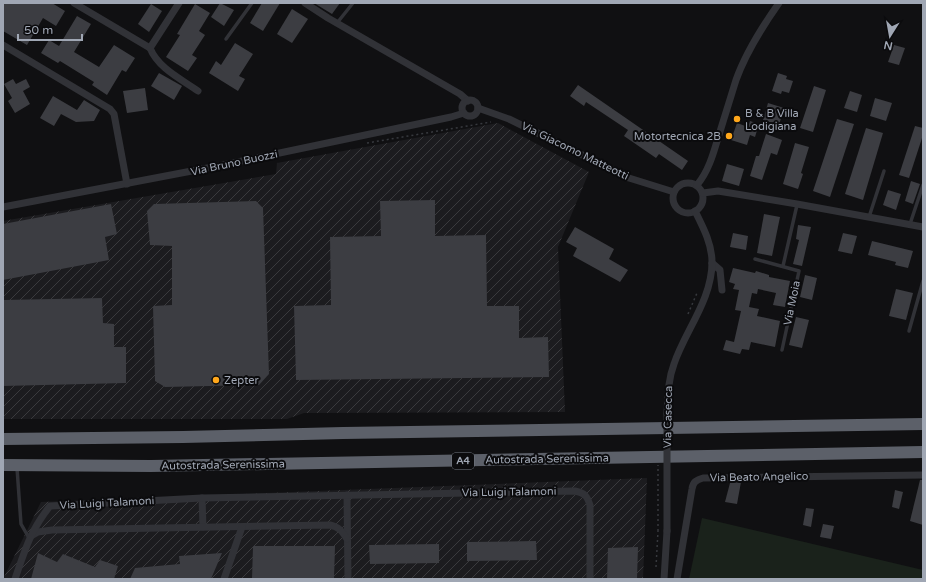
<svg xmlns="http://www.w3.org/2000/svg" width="926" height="582" viewBox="0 0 926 582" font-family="'Varela Round',sans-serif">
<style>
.industrial{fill:url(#industrial-furrows)}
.green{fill:#1a221b}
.building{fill:#3c3d42}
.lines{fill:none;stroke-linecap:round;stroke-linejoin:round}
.path{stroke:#37393e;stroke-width:1.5;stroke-dasharray:2 3;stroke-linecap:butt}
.lane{stroke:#313237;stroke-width:3.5}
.street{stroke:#313237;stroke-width:7}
.highway{stroke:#5c6069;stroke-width:12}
.path-bridge{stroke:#37393e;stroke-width:1.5;stroke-dasharray:2 3;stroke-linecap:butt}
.street-bridge{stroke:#313237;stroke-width:7}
.poi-dot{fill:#ffa71b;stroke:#0b0b0d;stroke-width:1.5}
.labels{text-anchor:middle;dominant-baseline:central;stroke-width:4;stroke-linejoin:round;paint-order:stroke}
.shield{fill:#0b0b0d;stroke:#737882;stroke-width:1}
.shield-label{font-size:10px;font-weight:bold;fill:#a0a7b4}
.poi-label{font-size:11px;fill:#a0a7b4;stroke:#0b0b0d;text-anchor:start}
.street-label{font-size:11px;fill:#a0a7b4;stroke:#0b0b0d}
</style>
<defs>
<pattern id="industrial-furrows" width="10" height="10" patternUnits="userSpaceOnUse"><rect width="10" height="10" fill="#1c1c1f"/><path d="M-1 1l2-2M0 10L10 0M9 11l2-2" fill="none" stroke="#3a3a3d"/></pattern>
</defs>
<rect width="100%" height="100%" fill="#101012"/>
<g class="industrial">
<path d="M 498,123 L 589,172 L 558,247 L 565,412 L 304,413 L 287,419 L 3,419 L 3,221 L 276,174 L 277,163 Z"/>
<path d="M 647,478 L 643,579 L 3,579 L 41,502 Z"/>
</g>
<path class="green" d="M 702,518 L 923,570 L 923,579 L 689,579 Z"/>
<g class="building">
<path d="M 3,3 L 52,3 L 65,11 L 56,26 L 43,18 L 27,45 L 3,31 Z"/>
<path d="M 220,3 L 234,10 L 224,26 L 211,17 Z"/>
<path d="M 262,3 L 280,3 L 263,31 L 250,23 Z"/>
<path d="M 314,3 L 340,3 L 332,14 Z"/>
<path d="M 151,4 L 162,11 L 149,32 L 138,24 Z"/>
<path d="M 195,4 L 210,13 L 199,31 L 205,35 L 192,55 L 197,58 L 188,71 L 166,57 L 180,35 L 177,34 Z"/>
<path d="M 292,9 L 308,19 L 292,43 L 277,34 Z"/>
<path d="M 77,16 L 91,24 L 74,52 L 99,67 L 114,45 L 135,58 L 126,72 L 122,70 L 107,95 L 92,85 L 94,82 L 60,61 L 58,63 L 41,53 L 49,40 L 59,46 Z"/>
<path d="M 235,43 L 253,54 L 239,76 L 245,79 L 238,91 L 209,73 L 216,61 L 221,65 Z"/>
<path d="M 894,45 L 905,48 L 899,65 L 888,62 Z"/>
<path d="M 159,73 L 182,86 L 174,100 L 151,86 Z"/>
<path d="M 778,73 L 787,76 L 786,79 L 793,81 L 789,93 L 782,91 L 781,94 L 772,91 Z"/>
<path d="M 13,79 L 16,84 L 26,79 L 30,87 L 23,91 L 30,104 L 15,113 L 8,101 L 12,98 L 4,84 Z"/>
<path d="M 578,85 L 688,161 L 682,170 L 659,154 L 656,158 L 624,136 L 628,130 L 586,102 L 584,106 L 570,96 Z"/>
<path d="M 814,86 L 826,90 L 813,132 L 800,128 Z"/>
<path d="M 145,88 L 148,110 L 127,113 L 123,91 Z"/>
<path d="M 850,91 L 862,95 L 857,112 L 844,108 Z"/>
<path d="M 53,96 L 77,110 L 84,100 L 100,110 L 94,121 L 76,122 L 61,114 L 54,126 L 40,118 Z"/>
<path d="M 875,98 L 892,103 L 886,121 L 870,116 Z"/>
<path d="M 768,103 L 784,108 L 779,125 L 763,120 Z"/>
<path d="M 837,119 L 854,124 L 830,197 L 813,191 Z"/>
<path d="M 750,121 L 759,124 L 755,137 L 750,135 L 747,145 L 731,140 L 737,123 L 748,127 Z"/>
<path d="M 915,126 L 923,128 L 923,135 L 909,178 L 899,175 Z"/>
<path d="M 866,128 L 883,133 L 863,200 L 845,194 Z"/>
<path d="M 766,134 L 782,140 L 777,155 L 771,153 L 762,180 L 750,176 L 756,156 L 759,156 Z"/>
<path d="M 795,143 L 809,147 L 801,173 L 803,174 L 798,189 L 783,184 Z"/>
<path d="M 727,164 L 744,169 L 739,186 L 722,181 Z"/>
<path d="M 911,181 L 920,184 L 913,204 L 905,201 Z"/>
<path d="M 888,190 L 901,194 L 896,210 L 883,205 Z"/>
<path d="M 435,200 L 435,236 L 486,235 L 487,306 L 519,306 L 519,338 L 548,337 L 549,377 L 296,380 L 294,306 L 331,305 L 330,237 L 381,236 L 380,201 Z"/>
<path d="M 256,201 L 263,208 L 269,374 L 259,385 L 165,387 L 155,381 L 153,306 L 172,305 L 172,246 L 150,245 L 147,211 L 154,204 Z"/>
<path d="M 111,204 L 117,234 L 105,237 L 109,260 L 3,280 L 3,224 Z"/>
<path d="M 764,214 L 780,217 L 772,256 L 757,253 Z"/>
<path d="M 798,225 L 811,227 L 802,266 L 793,264 L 799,240 L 796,239 Z"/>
<path d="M 575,227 L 614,249 L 609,259 L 628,270 L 620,282 L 573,256 L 577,248 L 566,242 Z"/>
<path d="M 733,233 L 748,236 L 746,250 L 730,247 Z"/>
<path d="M 843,233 L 857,236 L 852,254 L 838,251 Z"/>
<path d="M 872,241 L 913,251 L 908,268 L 895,265 L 896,262 L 868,255 Z"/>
<path d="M 733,268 L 755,273 L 756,271 L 769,275 L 769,277 L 790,281 L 785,307 L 773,305 L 776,293 L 758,289 L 757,294 L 752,293 L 749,307 L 759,309 L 757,316 L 780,321 L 775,347 L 751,342 L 749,350 L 742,349 L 740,354 L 723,350 L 726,340 L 734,342 L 741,311 L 735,310 L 739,290 L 733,289 L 735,284 L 729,282 Z"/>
<path d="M 805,275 L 817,278 L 812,300 L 800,297 Z"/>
<path d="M 896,289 L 913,293 L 906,320 L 889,316 Z"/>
<path d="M 102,298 L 103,323 L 114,324 L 114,347 L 126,347 L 126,383 L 3,386 L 3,300 Z"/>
<path d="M 796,317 L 809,320 L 802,348 L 789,345 Z"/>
<path d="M 920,480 L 923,480 L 923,525 L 910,521 Z"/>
<path d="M 741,482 L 737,504 L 725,502 L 730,483 Z"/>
<path d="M 895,490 L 903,492 L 899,509 L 892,507 Z"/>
<path d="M 806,508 L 814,509 L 811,527 L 803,525 Z"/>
<path d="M 823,524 L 834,526 L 831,539 L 820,537 Z"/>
<path d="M 536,541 L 537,560 L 467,561 L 467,542 Z"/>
<path d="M 439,544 L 439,563 L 370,564 L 369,545 Z"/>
<path d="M 253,546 L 335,546 L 334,579 L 252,579 Z"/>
<path d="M 638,547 L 637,579 L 607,579 L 608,548 Z"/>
<path d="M 38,553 L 57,562 L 63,554 L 95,567 L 100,560 L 118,566 L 114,579 L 31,579 Z"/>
<path d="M 222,553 L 211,579 L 130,579 L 135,568 L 180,564 L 179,556 Z"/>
</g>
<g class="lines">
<g class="path">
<path d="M 367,143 L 491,122"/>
<path d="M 688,314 L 697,293"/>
<path d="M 656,567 L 658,531"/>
</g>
<g class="lane">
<path d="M 337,23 L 353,3"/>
<path d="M 226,39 L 252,3"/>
<path d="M 869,217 L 884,171"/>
<path d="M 910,224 L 923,185"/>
<path d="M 755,259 L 799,271 L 782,350"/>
<path d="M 783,266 L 797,205"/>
<path d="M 909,331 L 923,281"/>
<path d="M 17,468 L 21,524 L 29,538"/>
</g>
<g class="street">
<path d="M 74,3 L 150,48 C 158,68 181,79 198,91"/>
<path d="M 305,3 L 328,18 L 460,94 L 468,101"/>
<path d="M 3,45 L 110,109 L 114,114 L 127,184"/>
<path d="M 150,48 L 179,3"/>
<circle cx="470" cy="108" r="8"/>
<path d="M 478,108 L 509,119 L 629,178 L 674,192"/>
<circle cx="688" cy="198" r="15"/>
<path d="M 697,185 C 708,172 713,155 718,138 C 724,119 730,99 736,80 C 746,52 762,27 779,3"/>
<path d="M 703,193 L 718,191 L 797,204 L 923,227"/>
<path d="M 3,207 L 218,166 L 451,117 L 464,113"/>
<path d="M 712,263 L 720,270 L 722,290"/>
<path d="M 667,413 C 668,396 668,380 674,364 C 685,331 712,300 712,262 C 712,244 703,227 695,211"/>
<path d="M 347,495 L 348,579"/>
<path d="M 202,498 L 203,527"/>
<path d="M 31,536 L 38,532 L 52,530 L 330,525 C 339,527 342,531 347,539"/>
<path d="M 15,579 C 25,550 30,531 50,506 L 202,498 L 575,491 C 585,493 587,496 590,505 L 590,579"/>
<path d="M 224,579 L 242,527"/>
<path d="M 664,579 L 667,531"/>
<path d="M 677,579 L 692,489 C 693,482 696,480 703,478 L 923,475"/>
</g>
<g class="highway">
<path d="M 3,439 L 183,437 L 343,433 L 923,424"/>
<path d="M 3,465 L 151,466 L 923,452"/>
</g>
<path class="path-bridge" d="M 658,531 L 658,465"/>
<path class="street-bridge" d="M 667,531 L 667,413"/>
</g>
<g class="poi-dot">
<circle cx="737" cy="119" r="4"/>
<circle cx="729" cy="136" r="4"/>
<circle cx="216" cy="380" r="4"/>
</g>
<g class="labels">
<rect class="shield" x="452" y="453" width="22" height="16" rx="3"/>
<g class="shield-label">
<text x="463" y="461">A4</text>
</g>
<g class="poi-label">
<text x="745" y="113">B &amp; B Villa<tspan x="745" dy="13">Lodigiana</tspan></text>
<text x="721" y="136" text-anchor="end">Motortecnica 2B</text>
<text x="224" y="380">Zepter</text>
</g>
<g class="street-label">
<text transform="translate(575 151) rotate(26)">Via Giacomo Matteotti</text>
<text transform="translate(234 163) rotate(-12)">Via Bruno Buozzi</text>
<text transform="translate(792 303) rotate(-78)">Via Moia</text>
<text transform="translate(668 417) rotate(-89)">Via Casecca</text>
<text transform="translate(547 459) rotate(-1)">Autostrada Serenissima</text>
<text transform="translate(223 465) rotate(-1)">Autostrada Serenissima</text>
<text transform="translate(759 477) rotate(-1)">Via Beato Angelico</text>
<text transform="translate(509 492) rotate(-1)">Via Luigi Talamoni</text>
<text transform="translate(107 503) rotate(-3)">Via Luigi Talamoni</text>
</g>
</g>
<rect width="926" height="582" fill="none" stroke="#a0a7b4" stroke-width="8"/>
<g transform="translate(890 36) rotate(191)" stroke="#0b0b0d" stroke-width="3" paint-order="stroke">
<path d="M0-3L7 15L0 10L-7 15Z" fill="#a0a7b4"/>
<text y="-6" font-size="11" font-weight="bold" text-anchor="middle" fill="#a0a7b4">N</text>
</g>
<path d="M18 34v6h64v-6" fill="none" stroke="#a0a7b4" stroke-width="2"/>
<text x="24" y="34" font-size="12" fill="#a0a7b4" stroke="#0b0b0d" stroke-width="3" paint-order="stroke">50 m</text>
</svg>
